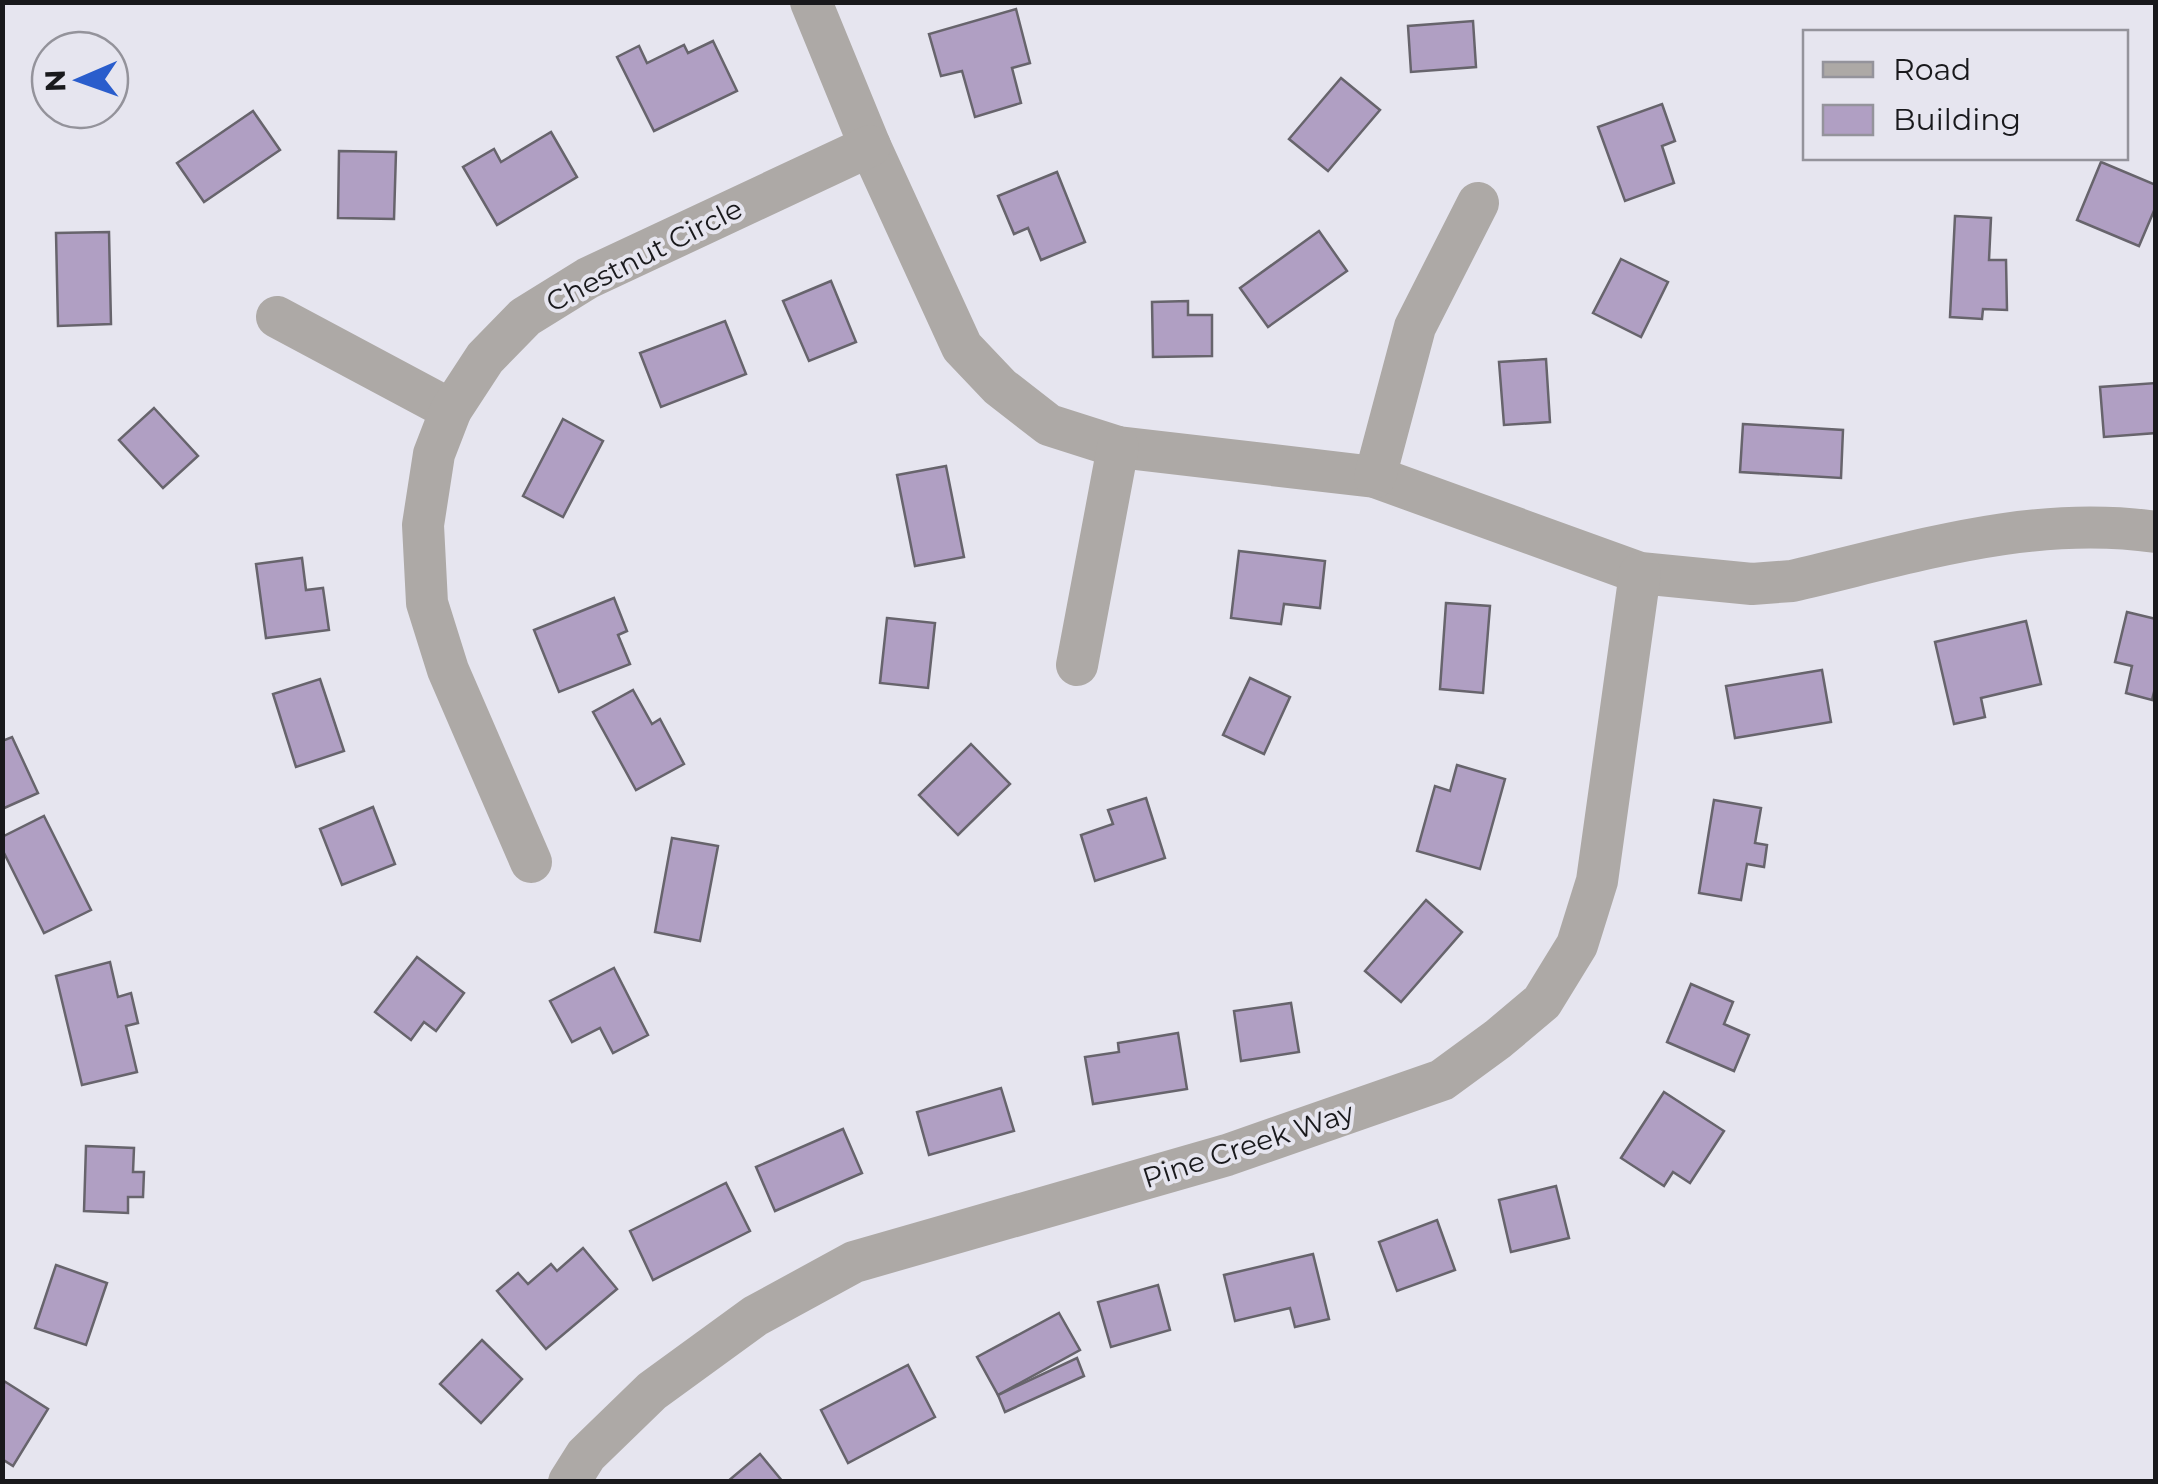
<svg xmlns="http://www.w3.org/2000/svg" width="2158" height="1484" viewBox="0 0 2158 1484" font-family="Montserrat,sans-serif">
<style>
.building{fill:#b09fc3;stroke:#67646c;stroke-width:2.5}
.lines{fill:none;stroke-linecap:round;stroke-linejoin:round}
.minor{stroke:#ada9a6;stroke-width:42}
.labels{text-anchor:middle;dominant-baseline:central;stroke-width:8;stroke-linejoin:round;paint-order:stroke}
.street-label{font-size:28px;fill:#19191c;stroke:#e6e5ef}
</style>
<rect width="100%" height="100%" fill="#e6e5ef"/>
<g class="building">
<path d="M 1016,9 L 1030,63 L 1012,68 L 1021,103 L 975,117 L 962,71 L 941,76 L 929,34 Z"/>
<path d="M 1473,21 L 1476,67 L 1411,72 L 1408,26 Z"/>
<path d="M 713,41 L 737,91 L 654,131 L 617,57 L 639,46 L 647,63 L 684,45 L 688,53 Z"/>
<path d="M 1341,78 L 1380,110 L 1328,171 L 1289,139 Z"/>
<path d="M 1662,104 L 1675,141 L 1662,146 L 1674,183 L 1625,201 L 1598,127 Z"/>
<path d="M 253,111 L 280,150 L 204,202 L 177,163 Z"/>
<path d="M 551,132 L 577,177 L 497,225 L 463,167 L 494,149 L 501,162 Z"/>
<path d="M 339,151 L 396,152 L 394,219 L 338,218 Z"/>
<path d="M 2101,162 L 2156,185 L 2156,206 L 2139,246 L 2077,220 Z"/>
<path d="M 1057,172 L 1085,242 L 1041,260 L 1028,228 L 1014,234 L 998,196 Z"/>
<path d="M 1955,216 L 1991,218 L 1989,260 L 2006,260 L 2007,310 L 1983,309 L 1982,319 L 1950,317 Z"/>
<path d="M 1319,231 L 1347,271 L 1268,327 L 1240,288 Z"/>
<path d="M 109,232 L 111,324 L 58,326 L 56,233 Z"/>
<path d="M 1621,259 L 1668,282 L 1641,337 L 1593,313 Z"/>
<path d="M 831,281 L 856,342 L 809,361 L 783,301 Z"/>
<path d="M 1188,301 L 1188,315 L 1212,315 L 1212,356 L 1153,357 L 1152,302 Z"/>
<path d="M 725,321 L 746,374 L 661,407 L 640,353 Z"/>
<path d="M 1546,359 L 1550,422 L 1504,425 L 1499,362 Z"/>
<path d="M 2156,383 L 2156,433 L 2104,437 L 2100,387 Z"/>
<path d="M 154,408 L 198,456 L 163,488 L 119,440 Z"/>
<path d="M 563,419 L 603,441 L 563,517 L 523,496 Z"/>
<path d="M 1743,424 L 1843,430 L 1841,478 L 1740,472 Z"/>
<path d="M 946,466 L 964,557 L 915,566 L 897,475 Z"/>
<path d="M 1239,551 L 1325,561 L 1320,608 L 1284,604 L 1281,624 L 1231,618 Z"/>
<path d="M 302,558 L 306,590 L 323,588 L 329,630 L 266,638 L 256,564 Z"/>
<path d="M 614,598 L 627,631 L 618,635 L 630,664 L 559,692 L 534,630 Z"/>
<path d="M 1446,603 L 1490,606 L 1483,693 L 1440,689 Z"/>
<path d="M 2127,612 L 2156,619 L 2156,684 L 2152,700 L 2126,693 L 2132,666 L 2115,662 Z"/>
<path d="M 887,618 L 935,623 L 928,688 L 880,683 Z"/>
<path d="M 2026,621 L 2041,684 L 1981,698 L 1985,717 L 1954,724 L 1935,642 Z"/>
<path d="M 1822,670 L 1831,722 L 1735,738 L 1726,686 Z"/>
<path d="M 1250,678 L 1290,697 L 1264,754 L 1223,735 Z"/>
<path d="M 320,679 L 344,751 L 296,767 L 273,694 Z"/>
<path d="M 633,690 L 652,724 L 660,719 L 684,764 L 636,790 L 593,712 Z"/>
<path d="M 12,737 L 38,793 L 2,809 L 2,741 Z"/>
<path d="M 971,744 L 1010,784 L 958,835 L 919,795 Z"/>
<path d="M 1457,765 L 1505,779 L 1480,869 L 1417,851 L 1435,786 L 1450,791 Z"/>
<path d="M 1146,798 L 1165,858 L 1095,881 L 1081,835 L 1113,824 L 1108,810 Z"/>
<path d="M 1714,800 L 1761,808 L 1755,843 L 1767,845 L 1764,867 L 1747,864 L 1741,900 L 1699,893 Z"/>
<path d="M 373,807 L 395,864 L 342,885 L 320,829 Z"/>
<path d="M 44,816 L 91,910 L 44,933 L 2,849 L 2,837 Z"/>
<path d="M 672,838 L 718,846 L 700,941 L 655,932 Z"/>
<path d="M 1426,900 L 1462,932 L 1401,1002 L 1365,971 Z"/>
<path d="M 417,957 L 464,993 L 436,1031 L 424,1022 L 411,1040 L 375,1012 Z"/>
<path d="M 110,962 L 118,997 L 131,993 L 138,1023 L 126,1026 L 137,1072 L 82,1085 L 56,976 Z"/>
<path d="M 614,968 L 648,1035 L 613,1053 L 600,1028 L 572,1042 L 550,1001 Z"/>
<path d="M 1691,984 L 1733,1002 L 1724,1024 L 1749,1035 L 1734,1071 L 1667,1042 Z"/>
<path d="M 1291,1003 L 1299,1052 L 1241,1061 L 1234,1011 Z"/>
<path d="M 1178,1033 L 1187,1089 L 1093,1104 L 1085,1057 L 1119,1052 L 1118,1043 Z"/>
<path d="M 1001,1088 L 1014,1131 L 929,1155 L 917,1112 Z"/>
<path d="M 1664,1092 L 1724,1131 L 1690,1183 L 1673,1172 L 1664,1186 L 1621,1158 Z"/>
<path d="M 843,1129 L 862,1173 L 775,1211 L 756,1167 Z"/>
<path d="M 86,1146 L 134,1148 L 133,1172 L 144,1172 L 143,1197 L 128,1197 L 128,1213 L 84,1211 Z"/>
<path d="M 726,1183 L 750,1231 L 653,1280 L 630,1231 Z"/>
<path d="M 1556,1186 L 1569,1238 L 1511,1252 L 1499,1200 Z"/>
<path d="M 1437,1220 L 1455,1270 L 1397,1291 L 1379,1242 Z"/>
<path d="M 583,1248 L 617,1289 L 546,1349 L 497,1291 L 518,1273 L 528,1284 L 551,1264 L 557,1271 Z"/>
<path d="M 1313,1254 L 1329,1319 L 1295,1327 L 1290,1308 L 1235,1321 L 1224,1275 Z"/>
<path d="M 56,1265 L 107,1283 L 86,1345 L 35,1328 Z"/>
<path d="M 1158,1285 L 1170,1330 L 1111,1347 L 1098,1302 Z"/>
<path d="M 1059,1313 L 1080,1350 L 998,1395 L 977,1357 Z"/>
<path d="M 482,1340 L 522,1379 L 481,1423 L 440,1384 Z"/>
<path d="M 1077,1358 L 1084,1376 L 1005,1412 L 998,1395 Z"/>
<path d="M 908,1365 L 935,1417 L 848,1463 L 821,1410 Z"/>
<path d="M 4,1381 L 48,1409 L 13,1466 L 2,1459 Z"/>
<path d="M 760,1454 L 783,1482 L 727,1482 Z"/>
</g>
<g class="lines">
<g class="minor">
<path d="M 811,2 L 870,146 L 962,347 L 1000,387 L 1049,425 L 1118,447 L 1375,477 L 1640,573 L 1752,584 L 1792,581 C 1913,553 2030,514 2156,532"/>
<path d="M 277,317 L 451,410"/>
<path d="M 1375,477 L 1415,327 L 1478,203"/>
<path d="M 1077,665 L 1118,447"/>
<path d="M 531,862 L 448,670 L 427,603 L 423,525 L 434,454 L 451,410 L 485,358 L 525,317 L 588,278 L 870,146"/>
<path d="M 569,1482 L 586,1455 L 652,1391 L 755,1316 L 854,1262 L 1227,1155 L 1442,1080 L 1498,1039 L 1542,1002 L 1577,945 L 1597,881 L 1640,573"/>
</g>
</g>
<g class="labels">
<g class="street-label">
<text transform="translate(644 255) rotate(-27)">Chestnut Circle</text>
<text transform="translate(1248 1145) rotate(-18)">Pine Creek Way</text>
</g>
</g>
<rect width="2158" height="1484" fill="none" stroke="#19191c" stroke-width="10"/>
<rect x="1803" y="30" width="325" height="130" fill="#e6e5ef" stroke="#94939b" stroke-width="2.5"/>
<rect x="1823" y="62" width="50" height="15" fill="#ada9a6" stroke="#94939b" stroke-width="2.5"/>
<text x="1893" y="80" font-size="30" fill="#19191c">Road</text>
<rect x="1823" y="105" width="50" height="30" fill="#b09fc3" stroke="#94939b" stroke-width="2.5"/>
<text x="1893" y="130" font-size="30" fill="#19191c">Building</text>
<g transform="translate(80 80) rotate(268)"><circle r="48" fill="#e6e5ef" stroke="#94939b" stroke-width="2.5"/>
<path d="M0-8L18 38L0 25L-18 38Z" fill="#2a5dcc"/>
<text y="-15" font-size="28" font-weight="bold" text-anchor="middle" fill="#19191c">N</text>
</g>
</svg>
